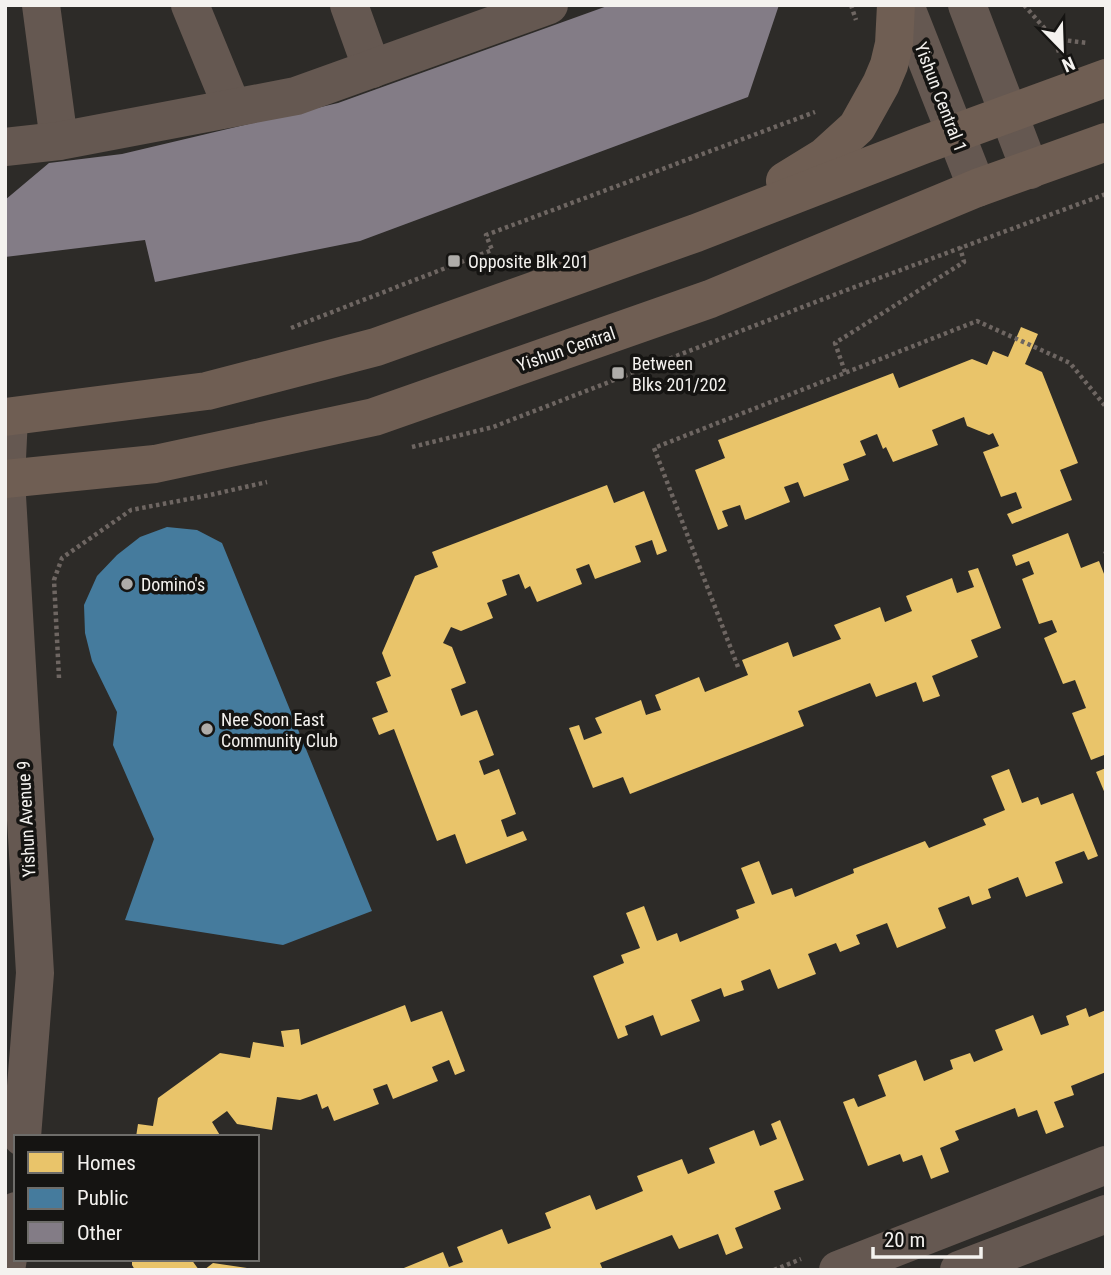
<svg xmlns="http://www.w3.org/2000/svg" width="1111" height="1275" viewBox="0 0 1111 1275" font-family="'Roboto Condensed',sans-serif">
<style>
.homes{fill:#e9c46a}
.public{fill:#457b9d}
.building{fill:#837c86}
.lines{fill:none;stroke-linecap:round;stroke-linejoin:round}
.path{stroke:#6e6662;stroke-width:4.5;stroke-dasharray:3.5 3.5;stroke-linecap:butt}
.minor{stroke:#655851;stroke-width:38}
.major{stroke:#6f5e53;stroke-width:38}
.poi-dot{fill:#aeaca9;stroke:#151412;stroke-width:2.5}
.labels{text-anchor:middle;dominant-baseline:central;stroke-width:7;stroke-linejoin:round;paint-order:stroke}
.street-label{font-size:18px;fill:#f4f2ef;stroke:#151412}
.poi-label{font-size:18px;fill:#f4f2ef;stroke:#151412;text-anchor:start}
</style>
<rect width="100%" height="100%" fill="#2d2b28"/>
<g class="homes">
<path d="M 1021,327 L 1038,334 L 1025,364 L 1042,372 L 1078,463 L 1060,470 L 1072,500 L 1012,524 L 1007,514 L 1022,508 L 1016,492 L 1001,497 L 983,452 L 999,446 L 993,433 L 989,435 L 967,426 L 964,417 L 932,430 L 938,445 L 893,462 L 886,447 L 883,449 L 877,434 L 860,441 L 866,455 L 843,464 L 849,480 L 804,497 L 798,482 L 784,487 L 790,502 L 745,520 L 740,505 L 722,511 L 728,526 L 718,530 L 695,470 L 725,458 L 718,440 L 893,373 L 899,388 L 972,359 L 987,365 L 993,351 L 1008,357 Z"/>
<path d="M 607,485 L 614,503 L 644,491 L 667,551 L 657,555 L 652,540 L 635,546 L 641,562 L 595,579 L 589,564 L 576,569 L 582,584 L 537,602 L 530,586 L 525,589 L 519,574 L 502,580 L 507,595 L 487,603 L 493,618 L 461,631 L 451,627 L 443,643 L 452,647 L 466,683 L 451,689 L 461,716 L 477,710 L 494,755 L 479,761 L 484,775 L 499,769 L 516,814 L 501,820 L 507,837 L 523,831 L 527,840 L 466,864 L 455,834 L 437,841 L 394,729 L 379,735 L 372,718 L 388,712 L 376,682 L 391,676 L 382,653 L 415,576 L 438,567 L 432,552 Z"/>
<path d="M 1068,533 L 1081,568 L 1099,561 L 1106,579 L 1105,760 L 1104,755 L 1091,760 L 1072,713 L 1086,708 L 1075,680 L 1063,684 L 1044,638 L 1057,632 L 1052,620 L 1039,624 L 1022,579 L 1034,574 L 1029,561 L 1016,566 L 1012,555 Z"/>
<path d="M 978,568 L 1001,628 L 971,640 L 978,657 L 932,676 L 940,696 L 923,702 L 916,682 L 876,697 L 870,683 L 798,711 L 804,726 L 630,794 L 623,777 L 593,788 L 569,728 L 579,725 L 584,740 L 602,733 L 595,718 L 641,700 L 646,715 L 661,710 L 655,695 L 699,677 L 705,692 L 748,675 L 742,660 L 788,642 L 793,657 L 841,639 L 834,625 L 880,607 L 885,622 L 912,611 L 906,596 L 952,578 L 957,593 L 974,587 L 968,571 Z"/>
<path d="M 1106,768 L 1106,796 L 1096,772 Z"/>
<path d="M 1009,769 L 1022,803 L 1038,797 L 1041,805 L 1073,793 L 1098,856 L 1088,860 L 1084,851 L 1055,862 L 1063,883 L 1026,897 L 1018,877 L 988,889 L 991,898 L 972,905 L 969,896 L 938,908 L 946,928 L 897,948 L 887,923 L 856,935 L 860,944 L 840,952 L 836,943 L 808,954 L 816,974 L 778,989 L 770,969 L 741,981 L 744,990 L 724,997 L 721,988 L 691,1000 L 700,1021 L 661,1036 L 653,1015 L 625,1026 L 628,1035 L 618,1039 L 593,976 L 624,963 L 621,955 L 640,948 L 626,913 L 644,906 L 657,941 L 677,933 L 680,942 L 739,918 L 736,910 L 755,903 L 741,868 L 759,861 L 772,895 L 792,888 L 795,897 L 854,873 L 853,869 L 925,841 L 929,848 L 986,825 L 983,819 L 1005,810 L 991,776 Z"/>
<path d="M 405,1005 L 411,1022 L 442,1011 L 465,1071 L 455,1075 L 449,1060 L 432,1067 L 438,1081 L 393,1099 L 387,1084 L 373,1089 L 379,1104 L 334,1121 L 328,1106 L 322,1109 L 317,1094 L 300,1100 L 277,1097 L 272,1130 L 237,1124 L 227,1111 L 212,1122 L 221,1137 L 136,1137 L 138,1124 L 153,1126 L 158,1098 L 220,1053 L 250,1058 L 253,1042 L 284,1047 L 281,1031 L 299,1029 L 301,1045 Z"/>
<path d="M 1086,1008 L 1089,1017 L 1106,1010 L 1106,1072 L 1071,1086 L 1074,1095 L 1054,1102 L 1064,1127 L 1046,1134 L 1037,1110 L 1018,1117 L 1015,1108 L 955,1131 L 959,1140 L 940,1148 L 949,1172 L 931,1179 L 922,1155 L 903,1162 L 900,1154 L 868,1166 L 843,1102 L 854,1098 L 858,1107 L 886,1096 L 878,1075 L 916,1060 L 924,1081 L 953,1069 L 950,1060 L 970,1053 L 974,1062 L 1003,1050 L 995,1030 L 1033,1015 L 1041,1035 L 1069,1025 L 1066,1016 Z"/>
<path d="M 780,1120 L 804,1180 L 774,1191 L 781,1209 L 735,1228 L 743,1248 L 726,1255 L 718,1234 L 679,1249 L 672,1235 L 600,1263 L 603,1270 L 399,1270 L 443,1252 L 449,1267 L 463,1262 L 457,1247 L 502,1229 L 508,1244 L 551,1228 L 545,1213 L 590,1195 L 596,1210 L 643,1191 L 637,1176 L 682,1159 L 688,1174 L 715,1163 L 709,1148 L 754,1130 L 760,1146 L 777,1139 L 771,1124 Z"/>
<path d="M 132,1259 L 191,1259 L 199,1270 L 135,1270 L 132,1265 Z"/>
<path d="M 213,1263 L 247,1268 L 246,1270 L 204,1270 Z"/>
</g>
<path class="public" d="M 167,527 L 197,530 L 222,543 L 372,911 L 283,945 L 125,920 L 154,839 L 113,745 L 117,712 L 92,661 L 85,633 L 84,605 L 97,576 L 117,555 L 140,537 Z"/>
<path class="building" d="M 610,5 L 779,5 L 748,97 L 360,241 L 155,282 L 145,240 L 5,257 L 5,200 L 49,163 L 122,154 L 338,103 Z"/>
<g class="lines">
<g class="path">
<path d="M 851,5 L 856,20"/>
<path d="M 1024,5 L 1054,39 L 1060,55"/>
<path d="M 1054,39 L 1088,43"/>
<path d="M 291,328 L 492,250 L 486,235 L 815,112"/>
<path d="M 845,372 L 835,343 L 964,262 L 960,247"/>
<path d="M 412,447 L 493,427 L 844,291 L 1106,194"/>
<path d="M 1104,554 L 1106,553"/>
<path d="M 738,667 L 654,448 L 977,321 L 1070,363 L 1106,407"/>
<path d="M 59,678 L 54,580 L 62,558 L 131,510 L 210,495 L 267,482"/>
<path d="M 774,1270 L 801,1259"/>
</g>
<g class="minor">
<path d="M 41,5 L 59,141"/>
<path d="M 190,5 L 232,107"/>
<path d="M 349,5 L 372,69"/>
<path d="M 905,5 L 977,188"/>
<path d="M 967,5 L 1030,170"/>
<path d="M 5,147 L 59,141 L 296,96 L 549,5"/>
<path d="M 9,417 L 6,479 L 35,973 L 22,1137"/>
<path d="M 6,1270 L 16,1211"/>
<path d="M 838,1270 L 1106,1165"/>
<path d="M 959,1270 L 1106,1214"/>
</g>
<g class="major">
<path d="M 785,181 L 824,157 L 857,127 L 881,84 L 889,65 L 894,44 L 896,5"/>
<path d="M 5,417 L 207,391 L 376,347 L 696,233 L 923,145 L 1106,78"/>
<path d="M 5,479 L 155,464 L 374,417 L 710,299 L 977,188 L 1106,142"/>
</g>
</g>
<g class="poi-dot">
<rect x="447" y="254" width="14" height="14" rx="3.5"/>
<rect x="611" y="366" width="14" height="14" rx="3.5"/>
<circle cx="127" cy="584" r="7"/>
<circle cx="207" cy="729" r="7"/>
</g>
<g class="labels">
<g class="street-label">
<text transform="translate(941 97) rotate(69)">Yishun Central 1</text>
<text transform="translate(566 349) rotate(-19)">Yishun Central</text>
<text transform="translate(26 819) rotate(-93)">Yishun Avenue 9</text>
</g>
<g class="poi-label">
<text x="468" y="261">Opposite Blk 201</text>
<text x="632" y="363">Between<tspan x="632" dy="21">Blks 201/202</tspan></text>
<text x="141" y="584">Domino's</text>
<text x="221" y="719">Nee Soon East<tspan x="221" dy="21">Community Club</tspan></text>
</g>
</g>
<rect width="1111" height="1275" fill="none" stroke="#f4f2ef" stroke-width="14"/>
<rect x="14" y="1135" width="245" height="126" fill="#151412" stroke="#6e6d6a" stroke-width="2"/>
<rect x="28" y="1152" width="35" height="21" fill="#e9c46a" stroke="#6e6d6a" stroke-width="2"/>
<text x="77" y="1170" font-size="21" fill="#f4f2ef">Homes</text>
<rect x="28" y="1188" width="35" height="21" fill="#457b9d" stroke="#6e6d6a" stroke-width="2"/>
<text x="77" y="1205" font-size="21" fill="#f4f2ef">Public</text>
<rect x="28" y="1222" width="35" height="21" fill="#837c86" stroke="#6e6d6a" stroke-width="2"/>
<text x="77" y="1240" font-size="21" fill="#f4f2ef">Other</text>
<g transform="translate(1062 49) rotate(157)" stroke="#151412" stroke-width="5" paint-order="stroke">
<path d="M0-5L12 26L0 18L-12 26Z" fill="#f4f2ef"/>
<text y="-10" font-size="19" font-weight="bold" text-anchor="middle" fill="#f4f2ef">N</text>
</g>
<path d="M873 1247v10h108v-10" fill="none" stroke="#f4f2ef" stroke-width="3.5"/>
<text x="884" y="1247" font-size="21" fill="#f4f2ef" stroke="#151412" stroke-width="5" paint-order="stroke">20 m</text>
</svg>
